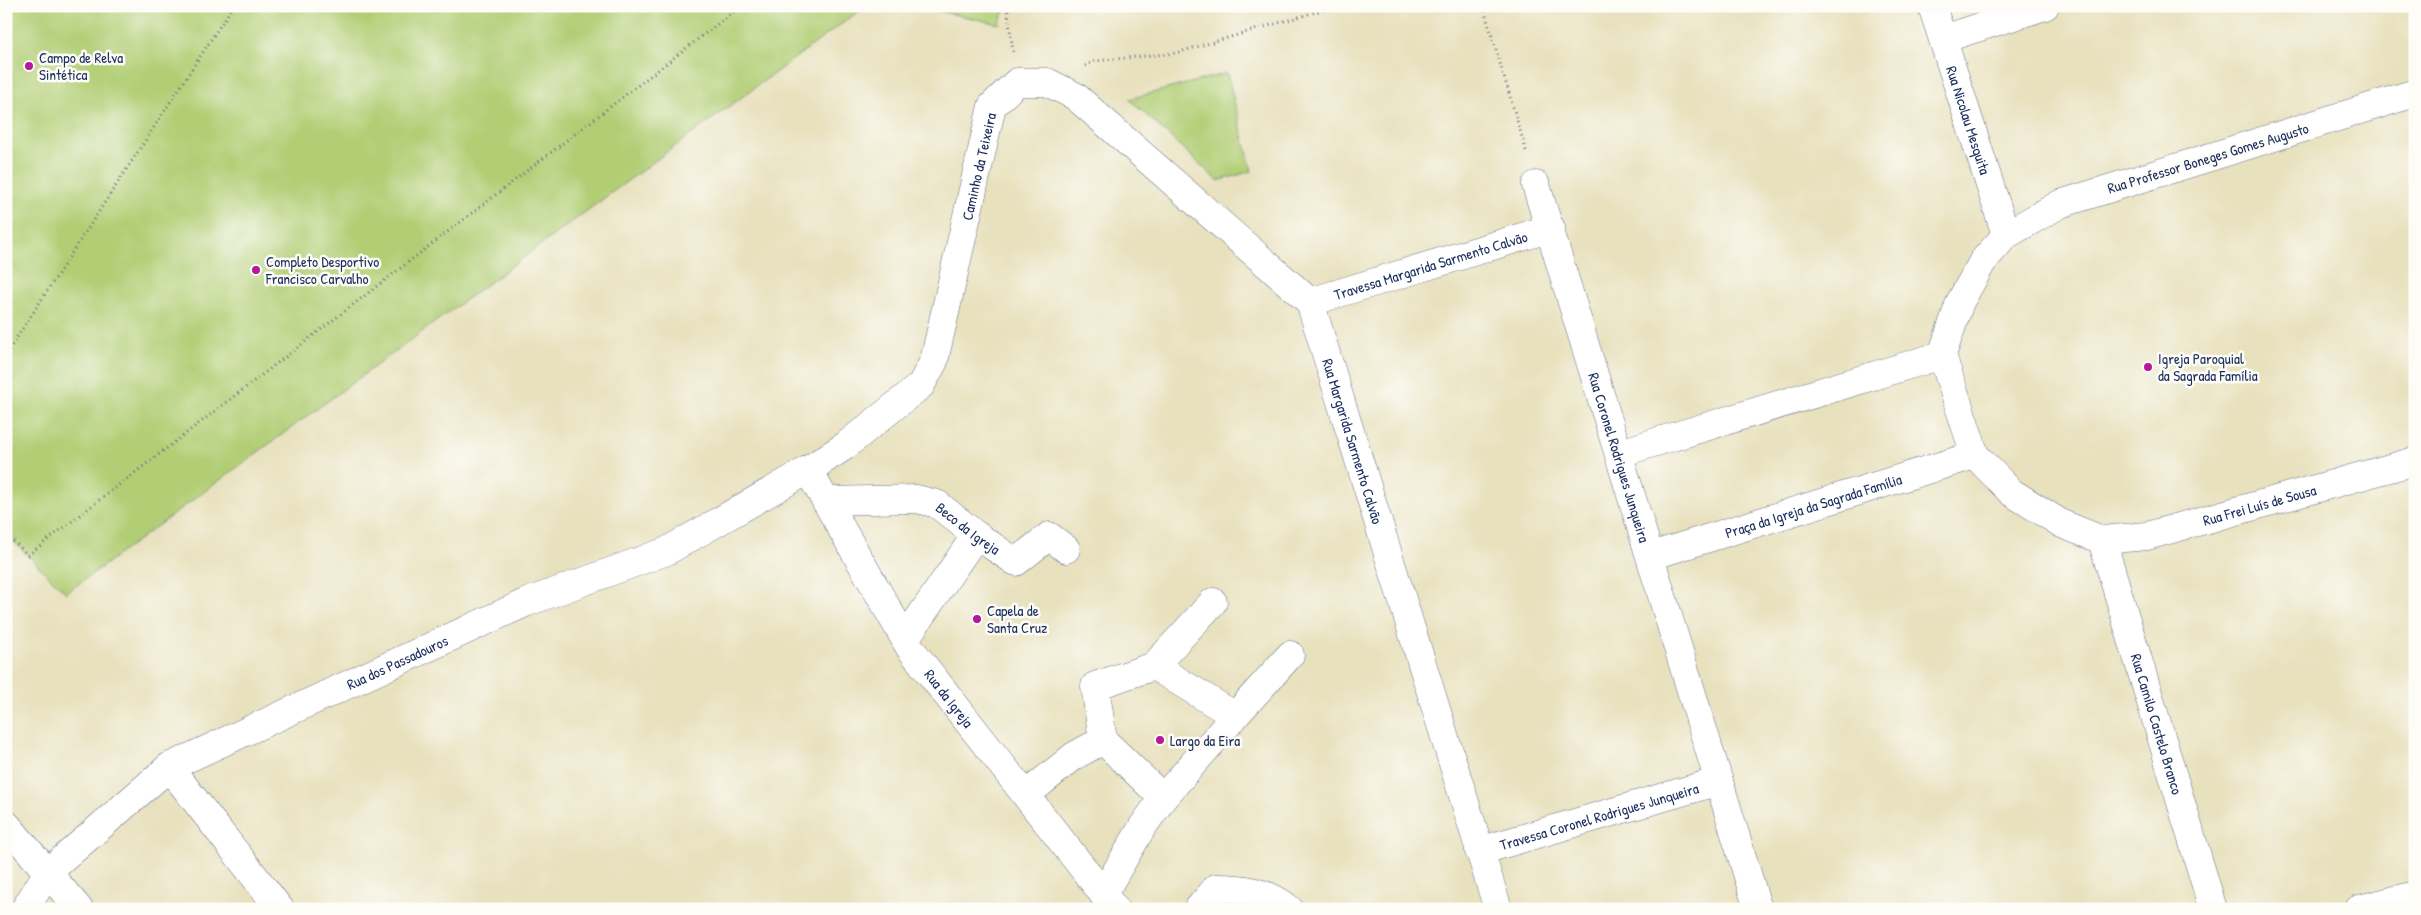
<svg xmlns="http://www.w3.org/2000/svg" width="2421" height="915" viewBox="0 0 2421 915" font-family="'Patrick Hand',sans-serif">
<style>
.green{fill:#b1ce74;stroke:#667e69}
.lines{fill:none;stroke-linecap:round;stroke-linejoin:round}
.minor-casing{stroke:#636d80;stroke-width:29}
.major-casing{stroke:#636d80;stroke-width:29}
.path{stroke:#636d80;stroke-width:3;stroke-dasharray:1 4;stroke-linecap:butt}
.minor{stroke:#fff;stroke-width:28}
.major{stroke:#fff;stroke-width:28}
.poi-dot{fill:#b5179e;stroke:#fdfcf7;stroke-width:2}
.labels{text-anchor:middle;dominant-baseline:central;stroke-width:5;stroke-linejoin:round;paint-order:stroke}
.poi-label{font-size:15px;fill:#1b2f5e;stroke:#fdfcf7;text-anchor:start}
.street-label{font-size:15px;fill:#1b2f5e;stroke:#fdfcf7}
</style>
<rect width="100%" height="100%" fill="#fdfcf7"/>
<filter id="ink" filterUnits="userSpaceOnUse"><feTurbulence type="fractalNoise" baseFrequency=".02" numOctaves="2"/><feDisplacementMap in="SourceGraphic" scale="10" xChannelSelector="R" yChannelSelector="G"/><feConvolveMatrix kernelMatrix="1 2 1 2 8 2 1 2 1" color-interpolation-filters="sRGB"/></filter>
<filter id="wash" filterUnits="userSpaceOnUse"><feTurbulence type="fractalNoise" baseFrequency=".0096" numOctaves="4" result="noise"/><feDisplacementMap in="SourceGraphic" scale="20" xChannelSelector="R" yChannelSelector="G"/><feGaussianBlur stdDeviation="1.12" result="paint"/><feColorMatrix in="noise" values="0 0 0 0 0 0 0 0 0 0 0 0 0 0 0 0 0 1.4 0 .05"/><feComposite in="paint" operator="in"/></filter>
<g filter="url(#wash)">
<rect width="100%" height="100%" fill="#e8e1be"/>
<g class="green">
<path d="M 6,6 L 866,6 L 66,593 L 6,534 Z"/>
<path d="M 915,6 L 1006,6 L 999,24 Z"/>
<path d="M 1227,73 L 1252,171 L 1218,181 L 1129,99 Z"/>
</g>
</g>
<g filter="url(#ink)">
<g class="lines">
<defs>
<g id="minor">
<path id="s1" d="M 1932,6 L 2006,235"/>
<path d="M 1943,39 L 2045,6"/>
<path id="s2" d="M 2415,93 L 2060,204 L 2006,235 L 1983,261 L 1960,302 L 1942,355 L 1975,455 L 2011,492 L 2062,524 L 2102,540 L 2147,536 L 2415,461"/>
<path id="s3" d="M 1536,185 L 1758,909"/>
<path id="s4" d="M 1310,302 L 1551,228"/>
<path d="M 1620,453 L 1942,355"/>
<path id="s5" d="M 808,470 L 910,648 L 1115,909"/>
<path id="s6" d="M 826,501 L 917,499 L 937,504 L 976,535 L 1016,562 L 1049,536 L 1066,549"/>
<path id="s7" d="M 2102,540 L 2213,909"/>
<path id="s8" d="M 1651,556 L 1975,455"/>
<path d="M 905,639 L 976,535"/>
<path d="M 1154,666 L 1213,602"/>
<path d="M 1235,716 L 1290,655"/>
<path d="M 1103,740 L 1163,798"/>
<path d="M 169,767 L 280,909"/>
<path d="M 1026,795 L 1074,756 L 1103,740 L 1095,686 L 1154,666 L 1235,716 L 1163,798 L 1143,826 L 1103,894"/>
<path d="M 6,824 L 79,909"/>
<path id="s9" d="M 1479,851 L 1719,781"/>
<path id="s10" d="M 25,909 L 48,872 L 169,767 L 525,603 L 667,551 L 808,470 L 845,446 L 921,385 L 934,361 L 992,106 L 1017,82 L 1047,82 L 1075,96 L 1310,302 L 1498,909"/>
<path d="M 1198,909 L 1216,888 C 1242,888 1268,891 1289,909"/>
</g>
<path id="major" d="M 2359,909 L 2415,895"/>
</defs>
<use href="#minor" class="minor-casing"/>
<use href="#major" class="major-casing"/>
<g class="path">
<path d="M 1007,6 L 1013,52"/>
<path d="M 1483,6 L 1527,154"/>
<path d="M 1085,66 L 1095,61 L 1176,53 L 1336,6"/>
<path d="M 6,354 L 233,6"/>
<path d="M 6,534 L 28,555 L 741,6"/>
</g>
<use href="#minor" class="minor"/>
<use href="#major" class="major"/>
</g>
</g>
<g class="poi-dot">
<circle cx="29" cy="66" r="5"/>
<circle cx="256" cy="270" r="5"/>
<circle cx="2148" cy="367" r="5"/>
<circle cx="977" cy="619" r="5"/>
<circle cx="1160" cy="740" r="5"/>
</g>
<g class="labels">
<g class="poi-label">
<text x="39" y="57">Campo de Relva<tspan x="39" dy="17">Sintética</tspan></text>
<text x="266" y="261">Completo Desportivo<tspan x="266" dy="17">Francisco Carvalho</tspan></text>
<text x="2158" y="358">Igreja Paroquial<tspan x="2158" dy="17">da Sagrada Família</tspan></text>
<text x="987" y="610">Capela de<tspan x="987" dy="17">Santa Cruz</tspan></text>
<text x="1170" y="740">Largo da Eira</text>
</g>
<g class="street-label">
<text stroke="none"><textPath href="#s1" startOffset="120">Rua Nicolau Mesquita</textPath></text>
<text transform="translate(2208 158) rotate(-17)">Rua Professor Boneges Gomes Augusto</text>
<text stroke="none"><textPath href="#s10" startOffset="1278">Caminho da Teixeira</textPath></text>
<text stroke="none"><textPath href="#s4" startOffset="126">Travessa Margarida Sarmento Calvão</textPath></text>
<text stroke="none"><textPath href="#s10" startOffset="1894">Rua Margarida Sarmento Calvão</textPath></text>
<text stroke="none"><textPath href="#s3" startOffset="285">Rua Coronel Rodrigues Junqueira</textPath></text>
<text stroke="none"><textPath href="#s8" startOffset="170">Praça da Igreja da Sagrada Família</textPath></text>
<text stroke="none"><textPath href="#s2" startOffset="994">Rua Frei Luís de Sousa</textPath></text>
<text stroke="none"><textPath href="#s6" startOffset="151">Beco da Igreja</textPath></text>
<text stroke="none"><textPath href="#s10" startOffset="455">Rua dos Passadouros</textPath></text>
<text stroke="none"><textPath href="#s5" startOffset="269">Rua da Igreja</textPath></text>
<text stroke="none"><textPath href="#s7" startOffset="192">Rua Camilo Castelo Branco</textPath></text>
<text stroke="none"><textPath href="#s9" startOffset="125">Travessa Coronel Rodrigues Junqueira</textPath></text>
</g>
</g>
<rect width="2421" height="915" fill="none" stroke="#fdfcf7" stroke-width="25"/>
</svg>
